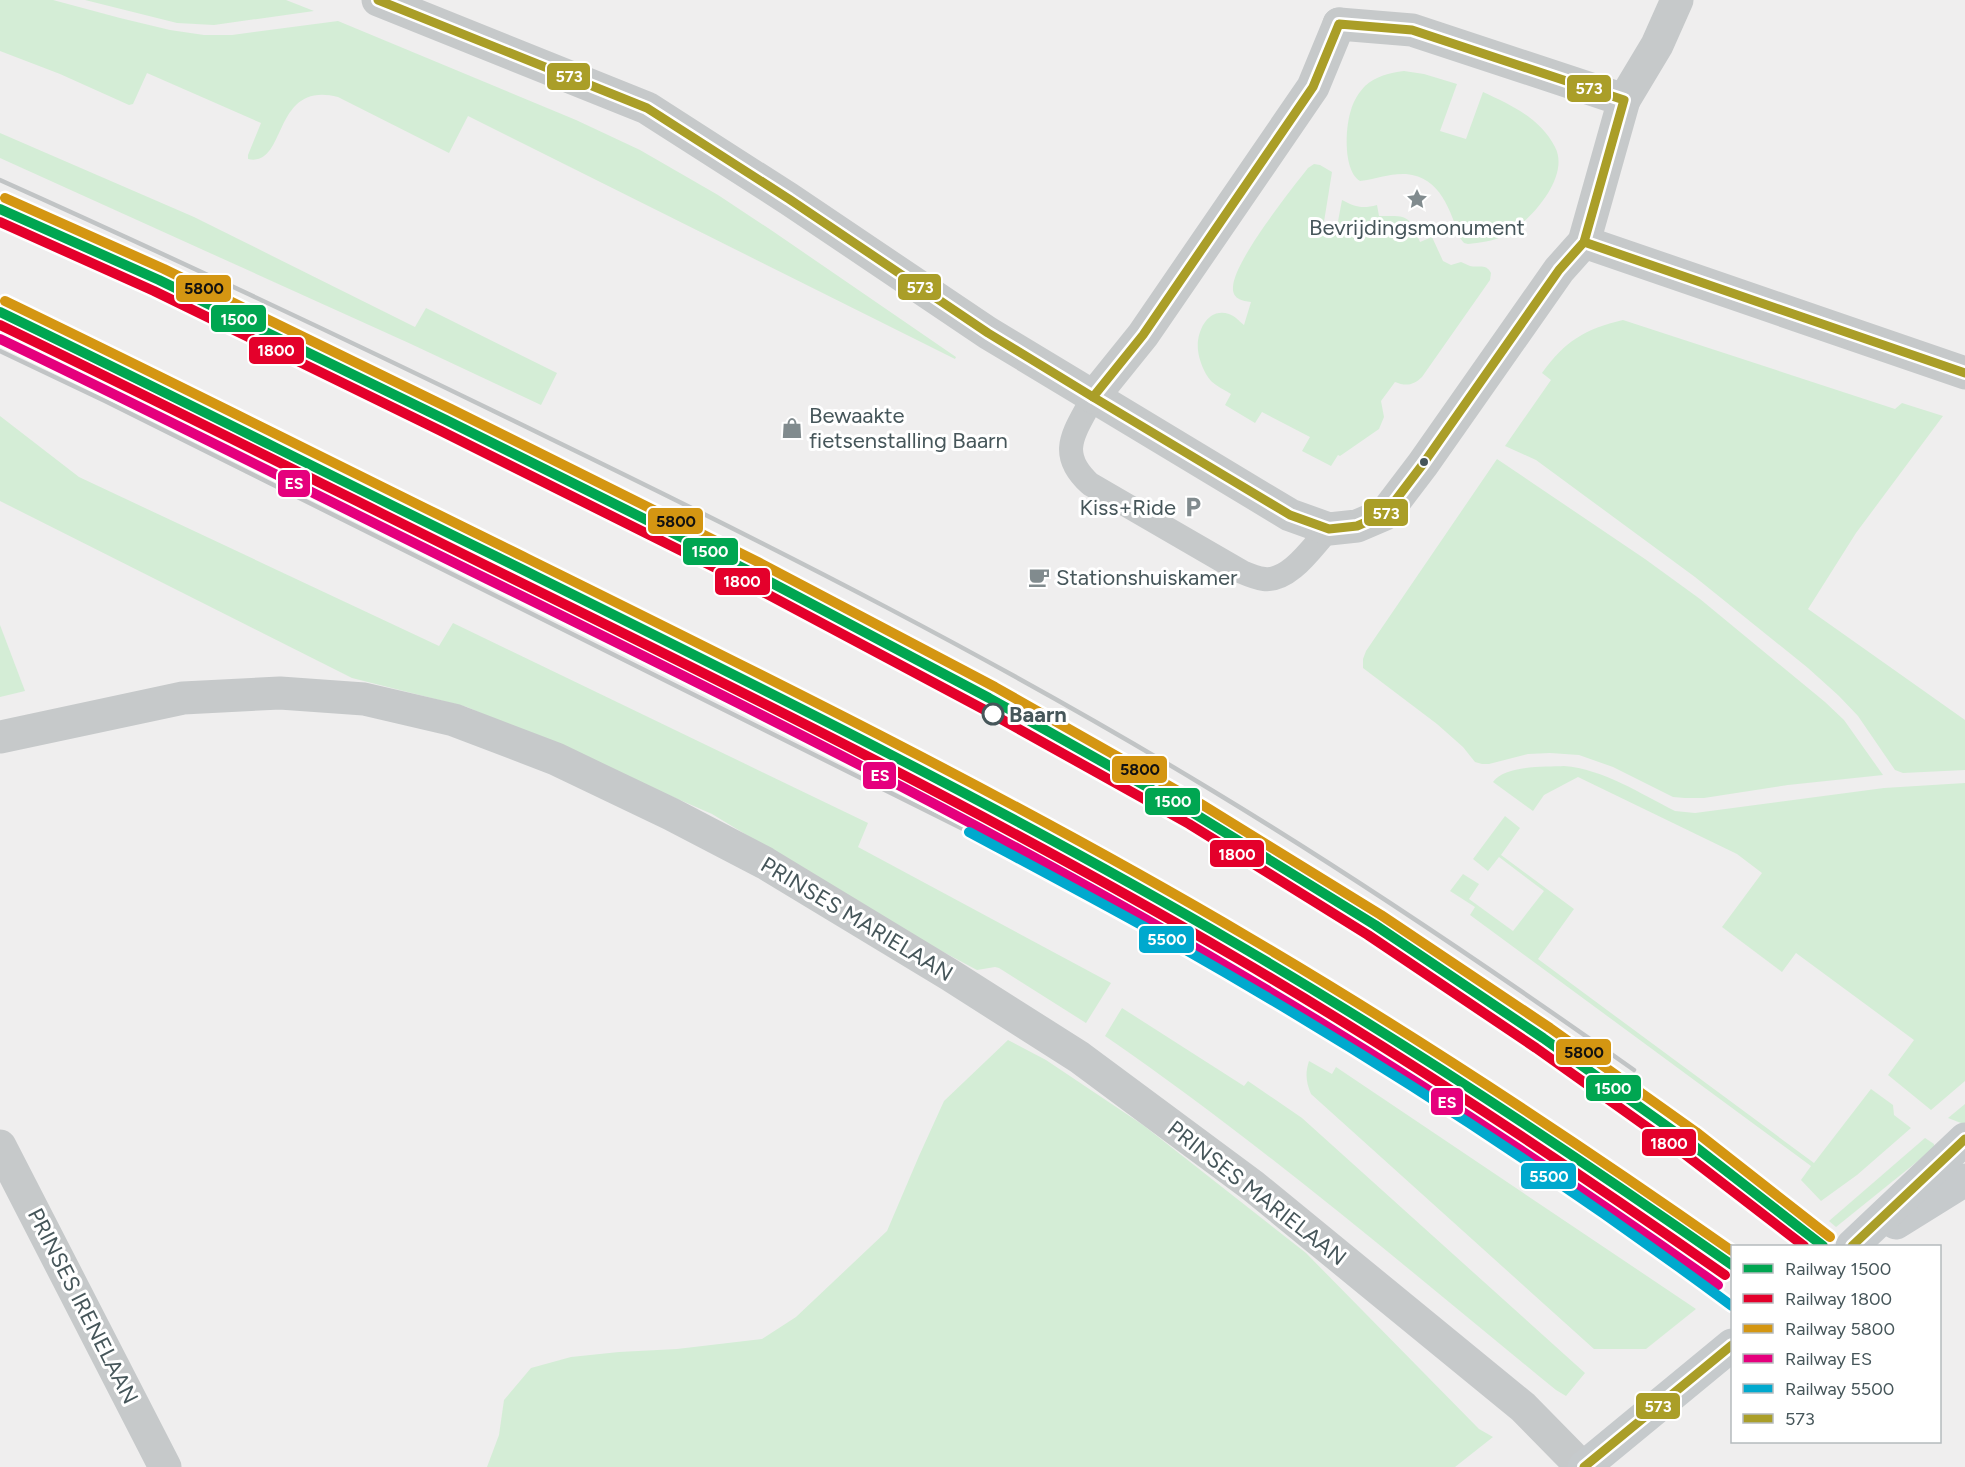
<svg xmlns="http://www.w3.org/2000/svg" width="1965" height="1467" viewBox="0 0 1965 1467" font-family="Figtree,sans-serif">
<style>
.green{fill:#d4edd6}
.lines{fill:none;stroke-linecap:round;stroke-linejoin:round}
.service{stroke:#c6c9ca;stroke-width:24}
.minor{stroke:#c6c9ca;stroke-width:33}
.secondary{stroke:#c6cacc;stroke-width:33}
.rail{stroke:#c1c4c5;stroke-width:4.5}
.bus-1-casing{stroke:#fff;stroke-width:14}
.bus-1{stroke:#aa9e28;stroke-width:9}
.rail-1-casing{stroke:#fff;stroke-width:15}
.rail-2-casing{stroke:#fff;stroke-width:15}
.rail-3-casing{stroke:#fff;stroke-width:15}
.rail-4-casing{stroke:#fff;stroke-width:15}
.rail-5-casing{stroke:#fff;stroke-width:15}
.rail-1{stroke:#00a651;stroke-width:10}
.rail-2{stroke:#e4002b;stroke-width:10}
.rail-3{stroke:#d49612;stroke-width:10}
.rail-4{stroke:#e5007d;stroke-width:10}
.rail-5{stroke:#00a9ce;stroke-width:10}
.bus-dot{fill:#46565a;stroke:#fff;stroke-width:2}
.stop-dot{fill:#fff;stroke:#46565a;stroke-width:3}
.labels{text-anchor:middle;dominant-baseline:central;stroke-width:6;stroke-linejoin:round;paint-order:stroke}
.poi-label{font-size:22px;fill:#46565a;stroke:#fff;text-anchor:start}
.stop-label{font-size:22px;font-weight:bold;fill:#46565a;stroke:#fff;text-anchor:start}
.street-label{font-size:22px;fill:#46565a;stroke:#fff}
.line-badge{stroke:#fff;stroke-width:2}
.badge-label{font-size:16px;text-anchor:middle;font-weight:bold;fill:#fff}
.pale-badge-label{font-size:16px;text-anchor:middle;font-weight:bold;fill:#111}
</style>
<rect width="100%" height="100%" fill="#efeeee"/>
<g class="green">
<path d="M 0,0 L 53,0 L 120,18 L 170,30 L 204,35 L 232,35 L 338,21 L 576,120 L 640,150 L 718,195 L 771,230 L 956,357 L 955,359 L 468,116 L 449,153 L 338,97 C 271,80 288,168 248,159 L 248,155 L 261,123 L 147,73 L 133,104 L 129,105 L 60,74 L 0,51 Z"/>
<path d="M 85,0 L 286,0 L 314,11 L 214,25 L 177,23 Z"/>
<path d="M 1404,71 L 1424,74 L 1457,84 L 1440,131 L 1466,139 L 1483,92 C 1511,105 1540,118 1555,147 C 1571,177 1529,223 1504,236 C 1493,241 1479,243 1468,244 L 1464,243 L 1460,238 C 1450,211 1441,177 1406,174 C 1391,173 1376,179 1360,181 C 1343,171 1345,128 1351,110 C 1353,102 1359,92 1365,86 C 1376,76 1389,73 1404,71 Z"/>
<path d="M 0,133 L 194,217 L 415,327 L 426,308 L 557,373 L 541,405 L 411,344 L 0,158 Z"/>
<path d="M 1314,164 L 1320,165 L 1332,172 L 1323,228 L 1336,232 L 1342,200 C 1355,207 1362,209 1377,205 L 1379,216 C 1407,216 1409,214 1420,242 L 1432,237 L 1443,261 L 1451,265 L 1461,262 C 1464,263 1467,265 1470,266 C 1479,268 1486,263 1491,273 L 1490,280 L 1422,377 C 1413,386 1405,386 1395,382 L 1381,401 L 1384,417 L 1379,429 L 1340,456 L 1338,455 L 1331,466 L 1302,451 L 1310,437 L 1262,412 L 1255,423 L 1225,405 L 1231,394 C 1225,390 1216,386 1211,381 C 1204,373 1199,360 1198,350 C 1196,333 1207,307 1229,314 C 1235,316 1239,321 1244,325 L 1251,302 C 1242,301 1232,299 1233,287 C 1234,261 1290,191 1308,168 Z"/>
<path d="M 1623,320 L 1895,409 L 1902,403 L 1943,416 L 1856,533 L 1808,609 L 1965,720 L 1965,770 L 1903,773 L 1895,770 L 1858,716 L 1839,696 L 1808,668 L 1695,577 L 1536,460 L 1505,446 L 1551,380 L 1542,373 C 1565,341 1585,329 1623,320 Z"/>
<path d="M 0,416 L 79,477 L 439,646 L 453,623 L 868,823 L 858,847 L 1111,983 L 1086,1023 L 999,968 L 995,967 L 977,970 L 917,938 L 712,814 L 467,707 L 352,678 L 0,501 Z"/>
<path d="M 1497,459 L 1645,559 L 1700,599 L 1825,702 L 1844,720 L 1883,775 L 1788,785 L 1704,798 L 1685,798 L 1673,797 L 1613,767 L 1579,755 L 1550,753 L 1528,754 L 1489,764 L 1482,764 L 1475,762 L 1463,747 L 1437,724 L 1363,668 L 1363,659 L 1366,651 Z"/>
<path d="M 0,625 L 25,691 L 0,697 Z"/>
<path d="M 1564,766 C 1603,769 1641,794 1675,811 L 1695,813 L 1884,788 L 1965,783 L 1965,1081 L 1931,1110 L 1888,1075 L 1914,1040 L 1796,953 L 1782,972 L 1722,927 L 1762,873 L 1737,854 L 1578,777 L 1544,795 L 1533,811 L 1493,782 C 1505,765 1545,767 1564,766 Z"/>
<path d="M 1505,816 L 1520,828 L 1501,855 L 1574,909 L 1538,959 L 1814,1163 L 1871,1089 L 1893,1105 L 1894,1115 L 1911,1128 L 1857,1175 L 1821,1201 L 1801,1180 L 1811,1166 L 1470,915 L 1475,907 L 1450,891 L 1463,874 L 1479,884 L 1469,899 L 1513,931 L 1544,891 L 1499,857 L 1488,871 L 1473,859 Z"/>
<path d="M 1122,1008 L 1244,1086 L 1248,1081 L 1302,1118 L 1585,1373 L 1566,1396 L 1556,1390 C 1408,1269 1262,1144 1105,1036 Z"/>
<path d="M 1008,1040 L 1046,1060 L 1143,1125 L 1306,1253 L 1479,1429 L 1493,1437 L 1455,1467 L 487,1467 L 499,1435 L 504,1400 L 531,1368 L 571,1357 L 619,1352 L 677,1349 L 762,1339 L 796,1317 L 887,1231 L 919,1156 L 944,1101 Z"/>
<path d="M 1309,1061 L 1332,1074 L 1336,1067 L 1696,1309 L 1646,1349 L 1594,1349 L 1311,1094 C 1306,1082 1305,1073 1309,1061 Z"/>
<path d="M 1965,1104 L 1965,1123 L 1961,1123 L 1948,1118 Z"/>
<path d="M 1925,1138 L 1934,1144 L 1934,1148 L 1836,1227 L 1829,1221 Z"/>
</g>
<g class="lines">
<path class="service" d="M 1093,397 C 1076,431 1055,452 1090,484 L 1242,572 C 1249,575 1256,578 1264,579 C 1290,582 1313,546 1329,529"/>
<g class="minor">
<path d="M 378,0 L 647,108 L 789,199 L 988,333 L 1290,515 L 1329,529 L 1357,526 L 1385,514 L 1423,464 L 1559,270 L 1584,242 L 1624,100 L 1412,30 L 1339,24"/>
<path d="M 1624,100 L 1657,45 L 1677,0"/>
<path d="M 1584,242 L 1965,373"/>
<path d="M 1093,397 L 1143,335 L 1313,87 L 1339,24"/>
<path d="M 0,737 L 183,698 L 280,693 L 364,699 L 454,720 L 556,759 L 671,814 L 765,863 L 950,975 L 1079,1057 L 1253,1186 L 1523,1407 L 1582,1467"/>
<path d="M 0,1146 L 165,1467"/>
</g>
<g class="secondary">
<path d="M 1896,1223 L 1965,1180"/>
<path d="M 1852,1246 L 1965,1139"/>
<path d="M 1584,1467 L 1732,1345"/>
</g>
<g class="rail">
<path d="M 0,180 C 185,263 369,350 551,439 C 776,548 999,661 1213,791 C 1357,878 1497,973 1634,1070"/>
<path d="M 0,351 L 105,401 L 969,832"/>
</g>
<defs>
<g id="bus-1">
<path d="M 378,0 L 647,108 L 789,199 L 988,333 L 1093,397"/>
<path d="M 1339,24 L 1412,30 L 1624,100 L 1584,242 L 1559,270 L 1423,464 L 1385,514 L 1357,526 L 1329,529 L 1290,515 L 1093,397 L 1143,335 L 1313,87 Z"/>
<path d="M 1584,242 L 1965,373"/>
<path d="M 1852,1246 L 1965,1139"/>
<path d="M 1584,1467 L 1732,1345"/>
</g>
</defs>
<use href="#bus-1" class="bus-1-casing"/>
<use href="#bus-1" class="bus-1"/>
<defs>
<g id="rail-1">
<path d="M 0,209 L 159,280 L 446,420 L 753,573 L 989,698 L 1195,814 L 1375,925 L 1543,1038 L 1689,1142 L 1823,1246"/>
<path d="M 0,312 C 164,391 327,474 491,554 C 743,679 996,803 1240,946 C 1409,1045 1572,1153 1732,1265"/>
</g>
<g id="rail-2">
<path d="M 0,222 L 154,291 L 441,431 L 748,584 L 983,709 L 1189,824 L 1368,935 L 1536,1048 L 1682,1152 L 1804,1246"/>
<path d="M 0,325 C 164,404 326,486 489,567 C 741,691 992,815 1235,957 C 1403,1055 1565,1163 1725,1275"/>
</g>
<g id="rail-3">
<path d="M 5,198 L 164,269 L 451,409 L 758,562 L 995,687 L 1201,804 L 1381,915 L 1550,1028 L 1696,1132 L 1830,1237"/>
<path d="M 5,301 C 175,383 343,468 512,551 C 761,674 1011,797 1250,938 C 1415,1035 1575,1141 1732,1251"/>
</g>
<path id="rail-4" d="M 0,339 C 163,417 324,499 487,579 C 738,702 989,826 1230,968 C 1397,1066 1559,1173 1718,1285"/>
<path id="rail-5" d="M 969,832 C 1038,869 1108,906 1177,945 C 1369,1054 1554,1174 1732,1306"/>
</defs>
<use href="#rail-1" class="rail-1-casing"/>
<use href="#rail-2" class="rail-2-casing"/>
<use href="#rail-3" class="rail-3-casing"/>
<use href="#rail-4" class="rail-4-casing"/>
<use href="#rail-5" class="rail-5-casing"/>
<use href="#rail-1" class="rail-1"/>
<use href="#rail-2" class="rail-2"/>
<use href="#rail-3" class="rail-3"/>
<use href="#rail-4" class="rail-4"/>
<use href="#rail-5" class="rail-5"/>
</g>
<defs>
<symbol id="sight-bare" viewBox="-9 -9 18 18"><path d="M0-6L1.8-2.2L6-1.7L2.9 1.2L3.7 5.4L0 3.3L-3.7 5.4L-2.9 1.2L-6-1.7L-1.8-2.2Z" fill="#818b8e" stroke="#fff" stroke-width="2.5" paint-order="stroke"/></symbol>
<symbol id="shop-bare" viewBox="-9 -9 18 18"><path d="M-5-2.5h2.3a2.7 3.5 0 0 1 5.4 0H5L5.5 6h-11ZM-1.5-2.5h3a1.5 2.3 0 0 0-3 0Z" fill="#818b8e" stroke="#fff" stroke-width="2.5" paint-order="stroke"/></symbol>
<symbol id="parking-bare" viewBox="-9 -9 18 18"><path d="M-3.5-5.5H1a3.5 3.5 0 0 1 0 7H-1V5.5H-3.5ZM-1-3.4V-.6H.8a1.4 1.4 0 0 0 0-2.8Z" fill="#818b8e" stroke="#fff" stroke-width="2.5" paint-order="stroke"/></symbol>
<symbol id="cafe-bare" viewBox="-9 -9 18 18"><path d="M-5.5-4.5H6V0H3Q3 3.5 0 3.5H-2.5Q-5.5 3.5-5.5 0ZM3-3.2v2h1.7v-2ZM-6 4.5H4V6H-6Z" fill="#818b8e" stroke="#fff" stroke-width="2.5" paint-order="stroke"/></symbol>
</defs>
<g fill-rule="evenodd">
<use href="#sight-bare" x="1402" y="184" width="30" height="30"/>
<use href="#shop-bare" x="777" y="413" width="30" height="30"/>
<use href="#parking-bare" x="1178" y="492" width="30" height="30"/>
<use href="#cafe-bare" x="1024" y="562" width="30" height="30"/>
</g>
<circle class="bus-dot" cx="1424" cy="462" r="5"/>
<circle class="stop-dot" cx="993" cy="714" r="10"/>
<g class="labels">
<g class="poi-label">
<text x="1417" y="227" text-anchor="middle">Bevrijdingsmonument</text>
<text x="809" y="415">Bewaakte<tspan x="809" dy="25">fietsenstalling Baarn</tspan></text>
<text x="1176" y="507" text-anchor="end">Kiss+Ride</text>
<text x="1056" y="577">Stationshuiskamer</text>
</g>
<g class="stop-label">
<text x="1009" y="714">Baarn</text>
</g>
<g class="street-label">
<text transform="translate(857 919) rotate(31)">PRINSES MARIELAAN</text>
<text transform="translate(1257 1193) rotate(38)">PRINSES MARIELAAN</text>
<text transform="translate(83 1306) rotate(63)">PRINSES IRENELAAN</text>
</g>
</g>
<g class="line-badge">
<rect x="546" y="62" width="45" height="29" rx="6" fill="#aa9e28"/>
<rect x="1566" y="74" width="46" height="29" rx="6" fill="#aa9e28"/>
<rect x="897" y="273" width="45" height="28" rx="6" fill="#aa9e28"/>
<rect x="175" y="274" width="57" height="29" rx="6" fill="#d49612"/>
<rect x="210" y="304" width="57" height="29" rx="6" fill="#00a651"/>
<rect x="248" y="336" width="57" height="29" rx="6" fill="#e4002b"/>
<rect x="277" y="469" width="34" height="29" rx="6" fill="#e5007d"/>
<rect x="1363" y="498" width="46" height="29" rx="6" fill="#aa9e28"/>
<rect x="647" y="507" width="57" height="28" rx="6" fill="#d49612"/>
<rect x="682" y="537" width="57" height="29" rx="6" fill="#00a651"/>
<rect x="714" y="567" width="57" height="29" rx="6" fill="#e4002b"/>
<rect x="1111" y="755" width="57" height="29" rx="6" fill="#d49612"/>
<rect x="862" y="761" width="35" height="29" rx="6" fill="#e5007d"/>
<rect x="1144" y="787" width="57" height="29" rx="6" fill="#00a651"/>
<rect x="1209" y="839" width="56" height="29" rx="6" fill="#e4002b"/>
<rect x="1138" y="925" width="57" height="29" rx="6" fill="#00a9ce"/>
<rect x="1555" y="1038" width="57" height="28" rx="6" fill="#d49612"/>
<rect x="1585" y="1074" width="57" height="28" rx="6" fill="#00a651"/>
<rect x="1430" y="1087" width="34" height="29" rx="6" fill="#e5007d"/>
<rect x="1641" y="1128" width="56" height="29" rx="6" fill="#e4002b"/>
<rect x="1520" y="1162" width="57" height="28" rx="6" fill="#00a9ce"/>
<rect x="1635" y="1392" width="46" height="28" rx="6" fill="#aa9e28"/>
</g>
<g class="badge-label">
<text x="569" y="82">573</text>
<text x="1589" y="94">573</text>
<text x="920" y="293">573</text>
<text x="239" y="325">1500</text>
<text x="276" y="356">1800</text>
<text x="294" y="489">ES</text>
<text x="1386" y="519">573</text>
<text x="710" y="557">1500</text>
<text x="742" y="587">1800</text>
<text x="880" y="781">ES</text>
<text x="1173" y="807">1500</text>
<text x="1237" y="860">1800</text>
<text x="1167" y="945">5500</text>
<text x="1613" y="1094">1500</text>
<text x="1447" y="1108">ES</text>
<text x="1669" y="1149">1800</text>
<text x="1549" y="1182">5500</text>
<text x="1658" y="1412">573</text>
</g>
<g class="pale-badge-label">
<text x="204" y="294">5800</text>
<text x="676" y="527">5800</text>
<text x="1140" y="775">5800</text>
<text x="1584" y="1058">5800</text>
</g>
<rect x="1731" y="1245" width="210" height="198" fill="#ffffff" stroke="#b5bbbd" stroke-width="1.5"/>
<rect x="1743" y="1264" width="30" height="9" fill="#00a651" stroke="#b5bbbd" stroke-width="1.5"/>
<text x="1785" y="1275" font-size="18" fill="#46565a">Railway 1500</text>
<rect x="1743" y="1294" width="30" height="9" fill="#e4002b" stroke="#b5bbbd" stroke-width="1.5"/>
<text x="1785" y="1305" font-size="18" fill="#46565a">Railway 1800</text>
<rect x="1743" y="1324" width="30" height="9" fill="#d49612" stroke="#b5bbbd" stroke-width="1.5"/>
<text x="1785" y="1335" font-size="18" fill="#46565a">Railway 5800</text>
<rect x="1743" y="1354" width="30" height="9" fill="#e5007d" stroke="#b5bbbd" stroke-width="1.5"/>
<text x="1785" y="1365" font-size="18" fill="#46565a">Railway ES</text>
<rect x="1743" y="1384" width="30" height="9" fill="#00a9ce" stroke="#b5bbbd" stroke-width="1.5"/>
<text x="1785" y="1395" font-size="18" fill="#46565a">Railway 5500</text>
<rect x="1743" y="1414" width="30" height="9" fill="#aa9e28" stroke="#b5bbbd" stroke-width="1.5"/>
<text x="1785" y="1425" font-size="18" fill="#46565a">573</text>
</svg>
